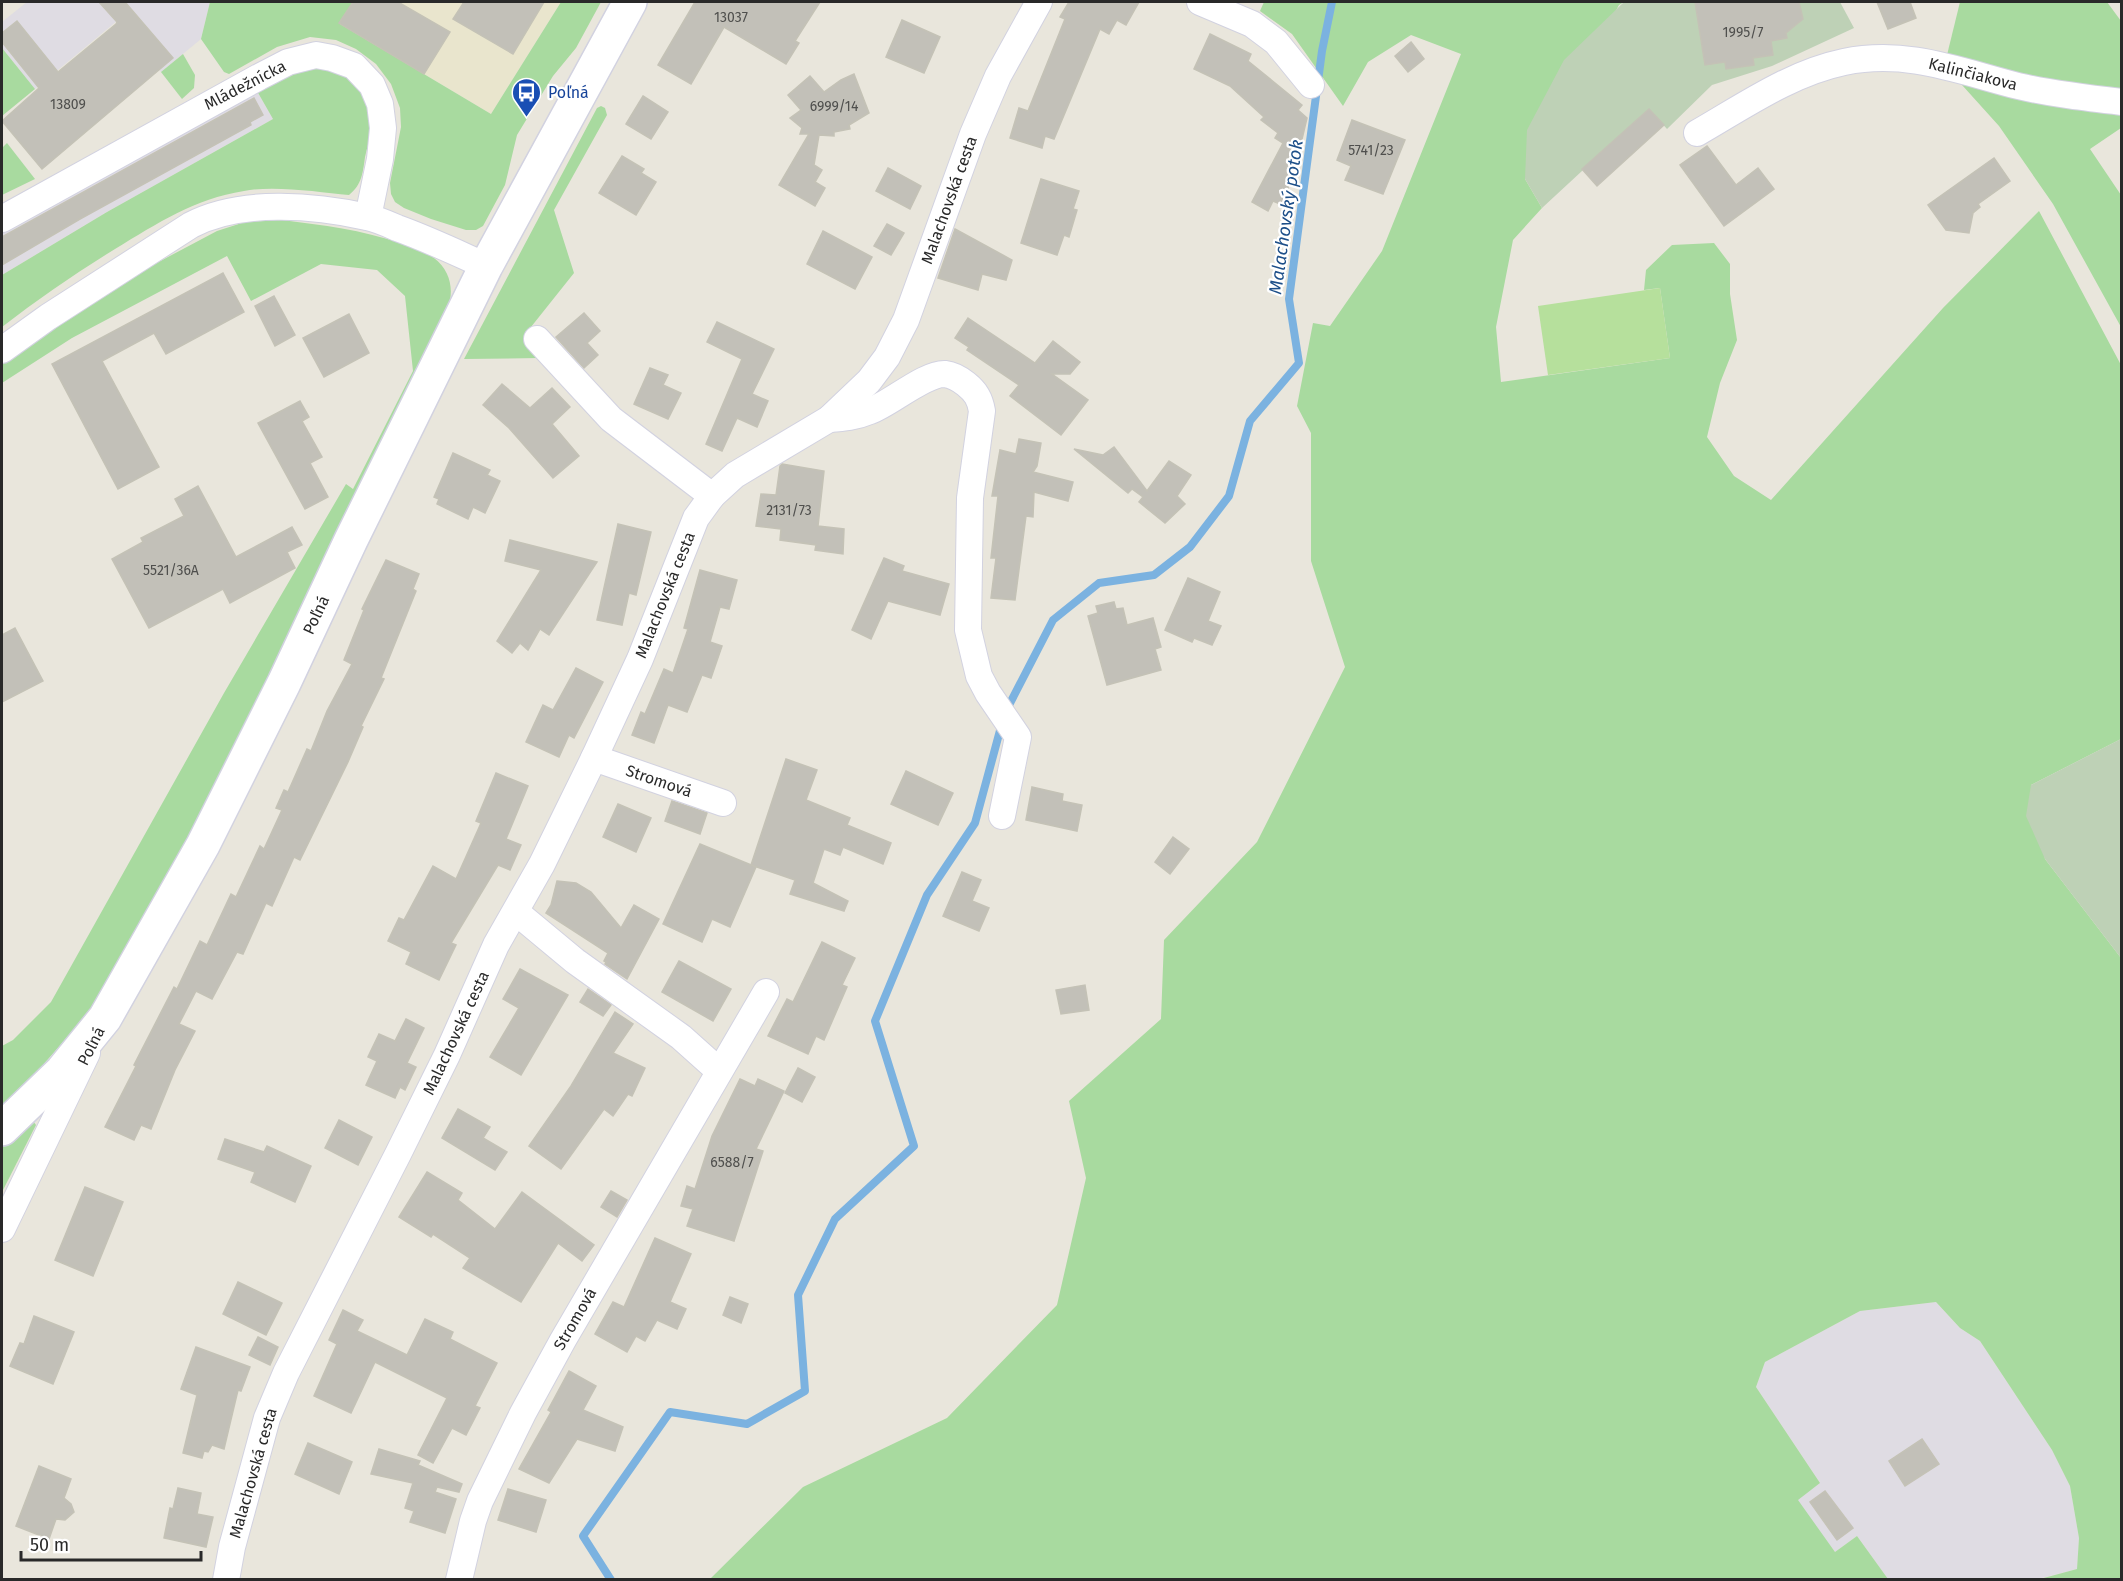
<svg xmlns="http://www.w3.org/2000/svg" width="2123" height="1581" viewBox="0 0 2123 1581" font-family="'Fira Sans',sans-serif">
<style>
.industrial{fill:#dfdce3}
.education{fill:#e9e5cd}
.green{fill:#a8da9f}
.cemetery{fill:#bed1b6}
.pitch{fill:#b6e09c}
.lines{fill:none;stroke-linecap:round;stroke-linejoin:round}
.stream{stroke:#7bb2e0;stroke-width:8}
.building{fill:#c2c0b8;stroke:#c4c2b6;stroke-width:1.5}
.minor-casing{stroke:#d2d2e0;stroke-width:28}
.tertiary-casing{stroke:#d2d2e0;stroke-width:36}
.minor{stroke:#fff;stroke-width:26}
.tertiary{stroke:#fff;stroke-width:33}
.labels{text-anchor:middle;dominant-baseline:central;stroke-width:4.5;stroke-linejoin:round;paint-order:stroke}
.number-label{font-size:14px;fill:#4f4f4d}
.street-label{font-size:16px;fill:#292929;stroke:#fff}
.transit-label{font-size:16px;fill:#164399;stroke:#fff;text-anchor:start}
.water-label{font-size:18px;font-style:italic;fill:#1d4f89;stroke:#fff}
</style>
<rect width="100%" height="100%" fill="#e9e6dc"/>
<g class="industrial">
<path d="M 27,2 L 210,2 L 201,39 L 161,72 L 118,20 L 35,89 L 2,48 L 2,22 Z"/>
<path d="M 257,91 L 273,119 L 107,212 L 2,275 L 2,230 Z"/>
<path d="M 1936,1302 L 1960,1328 L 1980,1341 L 2052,1450 L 2070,1486 L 2079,1538 L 2077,1569 L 2038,1579 L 1888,1579 L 1857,1536 L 1835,1552 L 1797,1500 L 1820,1483 L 1756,1387 L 1765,1362 L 1860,1311 Z"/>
</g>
<path class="education" d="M 353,2 L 561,2 L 491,114 L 339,23 Z"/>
<g class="green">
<path d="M 210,2 L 353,2 L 340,24 L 491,114 L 561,2 L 601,2 L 576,48 L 553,76 L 517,135 L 505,185 L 483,226 L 476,230 L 466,230 L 431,219 L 404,208 L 395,202 L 391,194 L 390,183 L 401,127 L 400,108 L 391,84 L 376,64 L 356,49 L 336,40 L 310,37 L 277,47 L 229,74 L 224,72 L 201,39 Z"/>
<path d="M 1264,2 L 1624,2 L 1619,5 L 1525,179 L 1542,208 L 1513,240 L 1496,327 L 1501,382 L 1670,358 L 1660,288 L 1644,290 L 1646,270 L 1672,245 L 1714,243 L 1730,264 L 1730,294 L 1737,340 L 1720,383 L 1707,437 L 1734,476 L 1771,500 L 1943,308 L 2039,211 L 2121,365 L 2121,739 L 2031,785 L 2045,859 L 2121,958 L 2121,1579 L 2040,1579 L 2077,1569 L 2079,1538 L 2070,1486 L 2052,1450 L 1980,1341 L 1960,1328 L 1936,1302 L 1860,1311 L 1765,1362 L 1756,1387 L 1820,1483 L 1798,1500 L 1835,1552 L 1857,1536 L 1888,1579 L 709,1580 L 803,1487 L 947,1418 L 1057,1305 L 1086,1178 L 1069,1101 L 1161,1019 L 1164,940 L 1257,842 L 1345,667 L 1311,561 L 1311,433 L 1297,406 L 1313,323 L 1330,326 L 1382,251 L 1461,54 L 1411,35 L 1368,62 L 1343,106 L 1292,34 L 1260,11 Z"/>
<path d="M 1960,2 L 2107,2 L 2121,21 L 2121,95 L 2074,89 L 1947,55 Z"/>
<path d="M 2,48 L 35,89 L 2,116 Z"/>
<path d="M 183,54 L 195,75 L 194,88 L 182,99 L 161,72 Z"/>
<path d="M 320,67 C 326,68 333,69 339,71 C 360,80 371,108 370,130 C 370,139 367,148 365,157 C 363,172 362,185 349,195 C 319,192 273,185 244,191 C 194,199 158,223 115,249 C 76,273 38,299 2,327 L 2,275 L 107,212 L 273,119 L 257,91 L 304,68 Z"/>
<path d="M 1953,75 L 2121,111 L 2121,128 L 2090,149 L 2121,195 L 2121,327 L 2053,204 L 1999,126 Z"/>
<path d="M 601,106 L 605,108 L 607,115 L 554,210 L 574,273 L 527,332 L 539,358 L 464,359 L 597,108 Z"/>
<path d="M 7,143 L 35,179 L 2,195 L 2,148 Z"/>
<path d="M 282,220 C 323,225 362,230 400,243 C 412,247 424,251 434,258 C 451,271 454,290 448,308 L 209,800 L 145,919 L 90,1011 L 22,1089 L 2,1107 L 2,1046 L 13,1040 L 51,1002 L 224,693 L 346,484 L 353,489 L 413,371 L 405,296 L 377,270 L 321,264 L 251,301 L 227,256 L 72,338 L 2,383 L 2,365 L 51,330 L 151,266 L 217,231 L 245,222 Z"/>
<path d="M 33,1121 L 36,1125 L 2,1192 L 2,1147 Z"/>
</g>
<g class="cemetery">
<path d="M 1624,2 L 1840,2 L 1854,28 L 1772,66 L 1712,85 L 1667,129 L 1649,109 L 1542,208 L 1525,179 L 1527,130 L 1564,60 Z"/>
<path d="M 2121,739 L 2121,958 L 2045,859 L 2026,816 L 2031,785 Z"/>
</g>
<path class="pitch" d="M 1660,288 L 1670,358 L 1548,375 L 1538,306 Z"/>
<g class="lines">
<g class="stream">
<path d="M 1006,711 L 1053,620 L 1099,583 L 1154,575 L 1190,547 L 1229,496 L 1250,421 L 1299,363 L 1289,299 L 1322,51 L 1332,2"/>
<path d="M 611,1580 L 583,1536 L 670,1412 L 747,1424 L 805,1391 L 798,1295 L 835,1219 L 914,1146 L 875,1021 L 927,895 L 975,823 L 1002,723"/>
</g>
</g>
<g class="building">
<path d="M 99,2 L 125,2 L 173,58 L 42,169 L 2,121 L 39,88 L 2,42 L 2,33 L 17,21 L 58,72 L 116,24 L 117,22 Z"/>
<path d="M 353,2 L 398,2 L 450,32 L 424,74 L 339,23 Z"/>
<path d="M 464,2 L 544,2 L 513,54 L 453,19 Z"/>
<path d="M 695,2 L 820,2 L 795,41 L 799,43 L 786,64 L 724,27 L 691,84 L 658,65 Z"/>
<path d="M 1069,2 L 1139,2 L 1126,25 L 1117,20 L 1109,34 L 1100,29 L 1054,139 L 1045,136 L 1042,148 L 1010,138 L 1019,108 L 1028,111 L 1065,19 L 1060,17 Z"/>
<path d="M 1695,2 L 1799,2 L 1803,19 L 1786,33 L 1787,38 L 1771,41 L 1773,55 L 1753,58 L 1754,65 L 1726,69 L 1725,62 L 1705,65 Z"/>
<path d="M 1877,2 L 1910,2 L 1916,18 L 1888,29 Z"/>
<path d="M 902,20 L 940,37 L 924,73 L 886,57 Z"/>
<path d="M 1210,34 L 1251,54 L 1248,61 L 1302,105 L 1298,110 L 1307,118 L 1299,152 L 1291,148 L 1287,207 L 1273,201 L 1268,211 L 1252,202 L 1283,143 L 1275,138 L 1278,133 L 1261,120 L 1264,117 L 1230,86 L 1194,69 Z"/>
<path d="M 1411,42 L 1424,59 L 1408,72 L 1395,56 Z"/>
<path d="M 854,74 L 869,113 L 849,125 L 850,129 L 834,132 L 834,136 L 819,135 L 814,165 L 822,170 L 815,182 L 825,188 L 815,206 L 779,185 L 809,134 L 800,134 L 802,128 L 790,118 L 801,110 L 788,95 L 810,76 L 824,92 L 841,80 Z"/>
<path d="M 643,96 L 668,112 L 651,139 L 626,124 Z"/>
<path d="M 254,98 L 263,115 L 250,122 L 251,125 L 80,219 L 2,265 L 2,237 Z"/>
<path d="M 1649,109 L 1664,125 L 1597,186 L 1582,169 Z"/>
<path d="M 1352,120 L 1405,140 L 1383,194 L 1345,180 L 1351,166 L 1337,160 Z"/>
<path d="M 1707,146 L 1736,185 L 1758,168 L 1774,189 L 1724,226 L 1680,165 Z"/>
<path d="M 622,156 L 644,169 L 641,173 L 656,182 L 636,215 L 599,193 Z"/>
<path d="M 1994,158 L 2010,181 L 1978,204 L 1980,207 L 1973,213 L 1969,233 L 1946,230 L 1928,205 Z"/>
<path d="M 888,168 L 921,186 L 910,209 L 876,191 Z"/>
<path d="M 1041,179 L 1079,191 L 1073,209 L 1077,210 L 1069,237 L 1064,235 L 1057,255 L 1021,243 Z"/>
<path d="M 887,224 L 904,233 L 891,255 L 874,246 Z"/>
<path d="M 955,229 L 1012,260 L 1006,280 L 982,274 L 978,290 L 938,278 Z"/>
<path d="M 823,231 L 872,257 L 855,289 L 807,264 Z"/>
<path d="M 223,273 L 244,312 L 166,354 L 154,333 L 102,361 L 159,467 L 118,489 L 52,364 Z"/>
<path d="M 274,296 L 295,335 L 275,346 L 255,306 Z"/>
<path d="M 584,313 L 600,331 L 587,343 L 598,355 L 584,368 L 556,337 Z"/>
<path d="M 349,314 L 369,353 L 324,377 L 303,338 Z"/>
<path d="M 968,318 L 1035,363 L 1053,341 L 1080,362 L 1070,374 L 1052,374 L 1088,400 L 1061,435 L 1010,396 L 1019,385 L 967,350 L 969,347 L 955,338 Z"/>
<path d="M 717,322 L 774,349 L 752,394 L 768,401 L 757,427 L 737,418 L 722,451 L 706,444 L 742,359 L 707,342 Z"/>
<path d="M 650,368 L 668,375 L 663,385 L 681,393 L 668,419 L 634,404 Z"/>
<path d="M 502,384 L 530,408 L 552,388 L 570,407 L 552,424 L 579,456 L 553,478 L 509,428 L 483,405 Z"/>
<path d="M 300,401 L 309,417 L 302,421 L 322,457 L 310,463 L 328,497 L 305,509 L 258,423 Z"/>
<path d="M 1019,439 L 1041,443 L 1037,466 L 1033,472 L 1073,482 L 1068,501 L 1034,492 L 1033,517 L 1026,516 L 1015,600 L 991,598 L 996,558 L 991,558 L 998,496 L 992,496 L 1000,450 L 1016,454 Z"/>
<path d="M 1114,447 L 1147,491 L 1169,461 L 1191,475 L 1177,496 L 1185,504 L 1165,523 L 1139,502 L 1143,497 L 1132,489 L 1128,493 L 1074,449 L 1103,455 Z"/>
<path d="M 453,453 L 490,470 L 487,475 L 500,481 L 485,513 L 473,507 L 468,519 L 437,504 L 439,499 L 434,497 Z"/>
<path d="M 782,464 L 824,471 L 818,526 L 844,529 L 843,554 L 815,550 L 816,545 L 780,540 L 781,529 L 756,526 L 761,494 L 776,495 L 780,466 Z"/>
<path d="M 198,486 L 236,557 L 292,527 L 302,545 L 287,552 L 295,568 L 230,603 L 223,589 L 149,628 L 112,559 L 143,542 L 141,538 L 184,516 L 175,499 Z"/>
<path d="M 618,524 L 651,532 L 636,595 L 629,593 L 622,625 L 597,620 Z"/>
<path d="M 510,540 L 597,562 L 549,635 L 540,629 L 528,650 L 520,643 L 512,653 L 497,641 L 541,570 L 505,561 Z"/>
<path d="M 884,558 L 904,566 L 902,571 L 949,584 L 940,615 L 888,601 L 871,639 L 852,630 Z"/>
<path d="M 386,560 L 419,574 L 413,589 L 416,591 L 381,678 L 384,679 L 361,726 L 363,727 L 348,762 L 300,860 L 294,857 L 272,906 L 266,903 L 243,954 L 237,952 L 212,999 L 196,991 L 179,1024 L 195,1031 L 175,1070 L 151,1129 L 141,1125 L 134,1140 L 105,1127 L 136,1066 L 134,1065 L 174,987 L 177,989 L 200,941 L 207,945 L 231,894 L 236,897 L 260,846 L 264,849 L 282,810 L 276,808 L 284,790 L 288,792 L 307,749 L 311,751 L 327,711 L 352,664 L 344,660 L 364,610 L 362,609 Z"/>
<path d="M 700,570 L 737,580 L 729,609 L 720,607 L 710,642 L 722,646 L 711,678 L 702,675 L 687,712 L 668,705 L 654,743 L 632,735 L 641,712 L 645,714 L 664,669 L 673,673 L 688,629 L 684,628 Z"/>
<path d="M 1188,578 L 1220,592 L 1208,621 L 1221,626 L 1212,645 L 1194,638 L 1192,642 L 1165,630 Z"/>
<path d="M 1114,602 L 1116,609 L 1123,608 L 1127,625 L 1153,618 L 1161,647 L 1155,649 L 1161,670 L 1107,685 L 1088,616 L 1098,613 L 1096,606 Z"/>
<path d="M 15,628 L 43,681 L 2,702 L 2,635 Z"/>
<path d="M 576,668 L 603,682 L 574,738 L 569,735 L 559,757 L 526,742 L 543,705 L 553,710 Z"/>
<path d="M 786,759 L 817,770 L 806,800 L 850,818 L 847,825 L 891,843 L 883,864 L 843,847 L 840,855 L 824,849 L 813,883 L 848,901 L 844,911 L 790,894 L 795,880 L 751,865 Z"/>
<path d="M 906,771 L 953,793 L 938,825 L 891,804 Z"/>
<path d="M 496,773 L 528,786 L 506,839 L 521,845 L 510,870 L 498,865 L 451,943 L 456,945 L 439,980 L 406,964 L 411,952 L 388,941 L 399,918 L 404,920 L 433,866 L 456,879 L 481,823 L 476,821 Z"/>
<path d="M 1032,787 L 1063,794 L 1062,801 L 1082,805 L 1077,831 L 1026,820 Z"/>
<path d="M 672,801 L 707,813 L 700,834 L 665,821 Z"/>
<path d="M 618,804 L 651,818 L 636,852 L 603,837 Z"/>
<path d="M 1173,837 L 1189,849 L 1170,874 L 1155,862 Z"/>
<path d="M 700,844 L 756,867 L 730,927 L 712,919 L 702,942 L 663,924 Z"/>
<path d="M 962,872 L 981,880 L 972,901 L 989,908 L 979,931 L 943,916 Z"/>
<path d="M 557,881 L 576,883 L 591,892 L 621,928 L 634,905 L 659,919 L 627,979 L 605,964 L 606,962 L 604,961 L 608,953 L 546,913 L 551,905 Z"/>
<path d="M 822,942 L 855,958 L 842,985 L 847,987 L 824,1040 L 816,1036 L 808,1054 L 768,1036 L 787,999 L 793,1002 Z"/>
<path d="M 679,961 L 731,989 L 713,1021 L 662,992 Z"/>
<path d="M 520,969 L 568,995 L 521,1075 L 490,1057 L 519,1008 L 503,999 Z"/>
<path d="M 1085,985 L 1089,1010 L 1061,1014 L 1056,990 Z"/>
<path d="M 588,989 L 611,1005 L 603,1016 L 580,1002 Z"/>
<path d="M 615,1012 L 633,1024 L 613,1053 L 645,1068 L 632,1096 L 628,1094 L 613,1116 L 604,1109 L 561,1169 L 529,1146 L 571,1086 Z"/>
<path d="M 406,1019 L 424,1028 L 407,1063 L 416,1067 L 405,1090 L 400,1087 L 395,1098 L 366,1085 L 377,1061 L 368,1057 L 379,1034 L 395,1041 Z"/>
<path d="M 798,1068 L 815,1077 L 802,1102 L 785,1093 Z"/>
<path d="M 740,1079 L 755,1086 L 758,1079 L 784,1091 L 756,1149 L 763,1151 L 734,1241 L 687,1226 L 693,1209 L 681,1206 L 687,1186 L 695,1189 L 712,1136 Z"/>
<path d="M 458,1109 L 490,1127 L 483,1138 L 507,1152 L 495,1170 L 442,1138 Z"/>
<path d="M 339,1120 L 372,1137 L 358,1165 L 325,1148 Z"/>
<path d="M 225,1139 L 264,1152 L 267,1146 L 311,1166 L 295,1202 L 251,1182 L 255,1172 L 218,1159 Z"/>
<path d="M 427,1172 L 462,1193 L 458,1200 L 495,1229 L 522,1192 L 594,1245 L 582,1261 L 558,1243 L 521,1302 L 463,1268 L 470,1258 L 433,1234 L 431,1237 L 399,1217 Z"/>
<path d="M 85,1187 L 123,1202 L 93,1276 L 55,1260 Z"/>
<path d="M 611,1191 L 627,1200 L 617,1217 L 601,1207 Z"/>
<path d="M 655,1238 L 691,1254 L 670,1302 L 686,1309 L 677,1329 L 657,1320 L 645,1341 L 636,1336 L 627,1352 L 595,1334 L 613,1302 L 624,1307 Z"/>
<path d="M 238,1282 L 282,1303 L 266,1335 L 223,1314 Z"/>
<path d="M 730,1297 L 748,1304 L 741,1323 L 723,1315 Z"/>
<path d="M 343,1310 L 363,1320 L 357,1331 L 407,1355 L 425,1319 L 453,1332 L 450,1339 L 497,1363 L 475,1406 L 480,1408 L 466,1435 L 452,1428 L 433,1463 L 418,1455 L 447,1398 L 375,1362 L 351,1413 L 314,1396 L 337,1344 L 329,1340 Z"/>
<path d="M 34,1316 L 74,1332 L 53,1384 L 10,1366 L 20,1343 L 24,1344 Z"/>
<path d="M 258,1337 L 278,1347 L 270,1365 L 249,1355 Z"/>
<path d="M 196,1347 L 250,1367 L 241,1391 L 238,1390 L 224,1449 L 212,1445 L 208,1452 L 204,1451 L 202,1458 L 183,1453 L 197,1395 L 181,1389 Z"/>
<path d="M 569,1371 L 596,1386 L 583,1410 L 623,1427 L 615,1451 L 577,1439 L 549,1483 L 519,1469 L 551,1412 L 548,1410 Z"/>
<path d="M 1922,1439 L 1939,1464 L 1905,1486 L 1889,1461 Z"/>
<path d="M 308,1443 L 352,1462 L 339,1494 L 295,1474 Z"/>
<path d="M 379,1449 L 420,1461 L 418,1465 L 462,1484 L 459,1492 L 437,1487 L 435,1492 L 456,1499 L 445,1533 L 410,1522 L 414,1511 L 405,1508 L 413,1483 L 371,1474 Z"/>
<path d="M 39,1466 L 71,1479 L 64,1498 L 71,1504 L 74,1512 L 65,1520 L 56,1519 L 49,1539 L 16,1526 Z"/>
<path d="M 178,1488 L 201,1493 L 197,1514 L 213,1517 L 206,1547 L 164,1538 L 170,1508 L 173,1509 Z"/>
<path d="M 508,1489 L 546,1500 L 536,1532 L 498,1520 Z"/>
<path d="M 1825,1491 L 1853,1528 L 1837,1540 L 1810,1502 Z"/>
</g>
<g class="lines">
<defs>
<g id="minor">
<path d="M 1200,2 L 1252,24 L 1276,42 L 1311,85"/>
<path d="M 1697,133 C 1744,106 1791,73 1844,62 C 1907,49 1959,71 2018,86 C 2052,94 2087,98 2122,102"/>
<path d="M 2,219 L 259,77 L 288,62 L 316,55 L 332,58 L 354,66 L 372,85 L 380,104 L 383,128 L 380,159 L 368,217"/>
<path d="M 537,339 L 611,419 L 712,496"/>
<path d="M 2,350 L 48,317 L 191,225 C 241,199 314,205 367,217 C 377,219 388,224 397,228 C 428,239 457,253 486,266"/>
<path d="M 829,419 C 843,418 856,417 870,411 C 890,404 925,373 945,374 C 953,375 961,380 966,384 C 976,392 980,399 982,411 L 970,498 L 968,630 L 979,676 L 988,693 L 1018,737 L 1002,816"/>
<path d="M 594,758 L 723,803"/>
<path d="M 516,912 L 575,961 L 681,1037 L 719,1071"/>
<path d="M 2,1229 L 87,1053"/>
<path d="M 226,1580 L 232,1547 L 267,1418 L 286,1373 L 398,1154 L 447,1055 L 496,945 L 542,864 L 594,758 L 640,659 L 696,518 L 712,496 L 735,475 L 829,419 L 869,381 L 887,357 L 906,320 L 973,134 L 998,76 L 1039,2"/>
<path d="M 459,1580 L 473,1521 L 480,1501 L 523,1413 L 563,1340 L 766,992"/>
</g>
<path id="tertiary" d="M 2,1129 L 62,1071 L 105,1018 L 203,845 L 284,683 L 351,540 L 486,266 L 630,2"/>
</defs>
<use href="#minor" class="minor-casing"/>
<use href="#tertiary" class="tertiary-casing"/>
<use href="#minor" class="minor"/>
<use href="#tertiary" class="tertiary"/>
</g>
<defs>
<symbol id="bus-pin" viewBox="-11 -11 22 30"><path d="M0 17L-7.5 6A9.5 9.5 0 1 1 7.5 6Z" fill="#1a4fb4" stroke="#fff"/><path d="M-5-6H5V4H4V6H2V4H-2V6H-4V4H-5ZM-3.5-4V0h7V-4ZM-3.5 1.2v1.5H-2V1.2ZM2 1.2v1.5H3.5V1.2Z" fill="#fff"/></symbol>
</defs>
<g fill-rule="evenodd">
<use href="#bus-pin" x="510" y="76" width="33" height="45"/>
</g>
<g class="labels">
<g class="number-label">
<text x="731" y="17">13037</text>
<text x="1743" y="32">1995/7</text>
<text x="68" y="104">13809</text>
<text x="834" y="106">6999/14</text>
<text x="1371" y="150">5741/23</text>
<text x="789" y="510">2131/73</text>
<text x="171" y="570">5521/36A</text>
<text x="732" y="1162">6588/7</text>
</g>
<g class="street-label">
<text transform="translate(1973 74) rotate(14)">Kalinčiakova</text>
<text transform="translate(245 85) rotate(-27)">Mládežnícka</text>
<text transform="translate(949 200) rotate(-70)">Malachovská cesta</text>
<text transform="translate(665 595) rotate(-68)">Malachovská cesta</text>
<text transform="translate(316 615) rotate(-65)">Poľná</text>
<text transform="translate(659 781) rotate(19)">Stromová</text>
<text transform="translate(456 1033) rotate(-65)">Malachovská cesta</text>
<text transform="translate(91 1046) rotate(-63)">Poľná</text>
<text transform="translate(575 1319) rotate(-60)">Stromová</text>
<text transform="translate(253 1473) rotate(-74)">Malachovská cesta</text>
</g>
<g class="transit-label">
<text x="548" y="92">Poľná</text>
</g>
<g class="water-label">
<text transform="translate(1286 217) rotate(-82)">Malachovský potok</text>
</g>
</g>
<rect width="2123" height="1581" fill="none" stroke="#292929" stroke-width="6"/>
<path d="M21 1551v9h180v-9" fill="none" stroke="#292929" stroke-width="3"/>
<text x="30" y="1551" font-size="18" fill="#292929" stroke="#ffffff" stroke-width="4.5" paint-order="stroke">50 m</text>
</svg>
